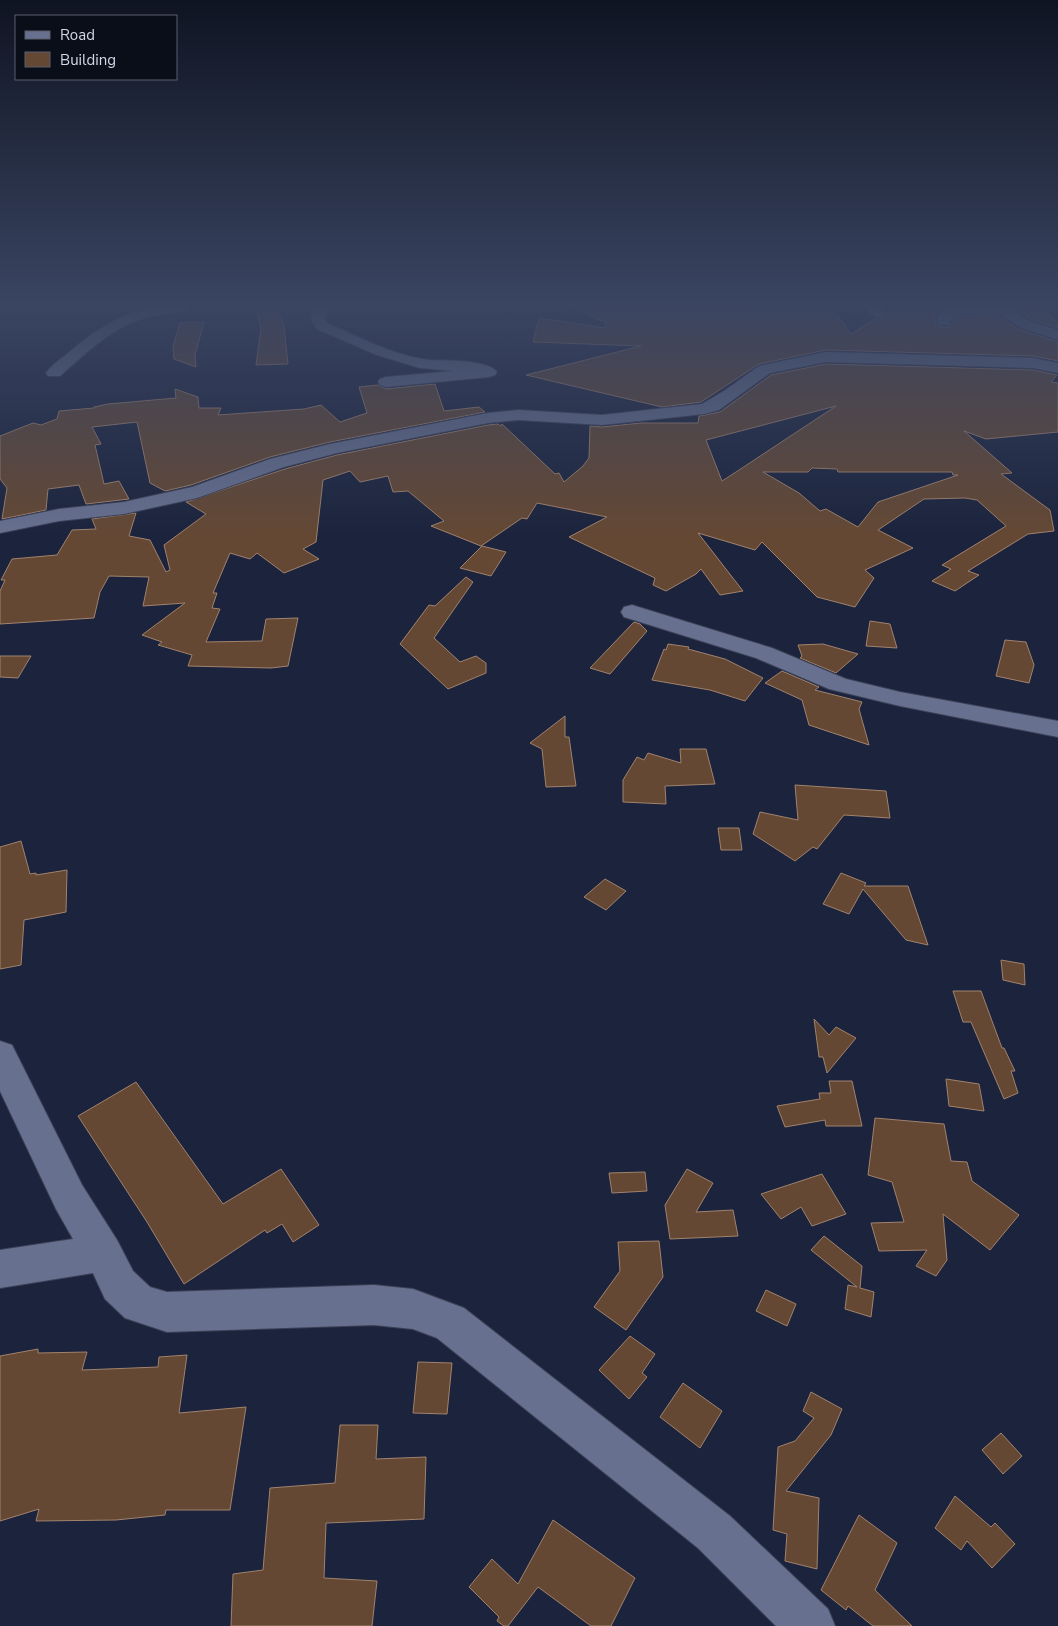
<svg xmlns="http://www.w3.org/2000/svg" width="1058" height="1626" viewBox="0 0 1058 1626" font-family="'Nunito Sans',sans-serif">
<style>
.building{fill:#644834;stroke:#a1826d;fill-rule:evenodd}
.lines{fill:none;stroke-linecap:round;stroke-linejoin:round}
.minor-casing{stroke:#3c4157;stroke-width:2}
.minor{fill:#67718f;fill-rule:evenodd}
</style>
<rect width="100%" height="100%" fill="#1c243d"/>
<g class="building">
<path d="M 571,307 L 753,307 L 753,312 L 835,312 L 851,334 L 876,318 L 885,317 L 888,310 L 945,307 L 936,315 L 935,323 L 939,327 L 950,327 L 954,318 L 958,316 L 995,314 L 1018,329 L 1058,342 L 1058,361 L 1033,356 L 826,350 L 759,364 L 701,402 L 662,407 L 526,375 L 641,346 L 533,342 L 539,318 L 605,328 L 606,323 Z"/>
<path d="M 1014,307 L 1041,307 L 1058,323 L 1058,328 L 1030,319 Z"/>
<path d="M 278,308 L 284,327 L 288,364 L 256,365 L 261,328 L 256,310 Z"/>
<path d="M 204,322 L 195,355 L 196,367 L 174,359 L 173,346 L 180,323 Z"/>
<path d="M 826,364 L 1033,370 L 1057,375 L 1051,382 L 1058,383 L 1058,432 L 986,439 L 964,431 L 1012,473 L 1001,474 L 1050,510 L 1054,531 L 1028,534 L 968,571 L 979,575 L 955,591 L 932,581 L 951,569 L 942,565 L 1006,526 L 977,500 L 965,498 L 924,499 L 878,530 L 913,548 L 865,570 L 874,578 L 855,607 L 817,597 L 762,542 L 755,550 L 698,533 L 743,591 L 720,595 L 701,569 L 696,574 L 666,591 L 653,585 L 655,578 L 569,537 L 607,517 L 537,503 L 527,519 L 522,518 L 481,546 L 431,526 L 444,521 L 408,491 L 393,492 L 388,476 L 360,482 L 350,471 L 323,480 L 316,542 L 303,549 L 319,559 L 284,573 L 257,553 L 250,559 L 230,553 L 213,593 L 217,593 L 212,608 L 220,609 L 206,642 L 262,641 L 266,619 L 298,618 L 288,666 L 271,668 L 188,666 L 192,655 L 158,645 L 162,642 L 142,635 L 185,603 L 143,606 L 149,577 L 109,576 L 100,592 L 94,618 L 0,624 L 0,591 L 5,580 L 1,580 L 12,559 L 57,555 L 72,530 L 96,529 L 92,519 L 136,513 L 129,536 L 150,540 L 166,572 L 170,570 L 164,545 L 206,514 L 186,502 L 285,469 L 337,455 L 488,425 L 498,424 L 501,426 L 502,424 L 555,474 L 559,473 L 564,482 L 583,466 L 589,458 L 590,426 L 602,427 L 641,423 L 698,423 L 699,416 L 720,412 L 771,375 ZM 836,406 L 736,472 L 722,481 L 706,440 ZM 812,468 L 837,469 L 838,472 L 952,472 L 953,475 L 958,475 L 878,502 L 858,527 L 826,509 L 820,511 L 799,493 L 763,472 L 808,472 Z"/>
<path d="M 435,384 L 444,411 L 479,407 L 485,412 L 330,442 L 270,457 L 191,485 L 165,491 L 150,483 L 137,422 L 92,427 L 101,444 L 95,445 L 104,484 L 119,481 L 129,499 L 86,504 L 79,485 L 48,489 L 46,510 L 2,519 L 7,488 L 0,479 L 0,436 L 33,423 L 41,425 L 57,419 L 59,411 L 94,408 L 94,407 L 108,404 L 176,398 L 175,389 L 198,397 L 199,408 L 221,408 L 218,415 L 304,409 L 321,405 L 340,422 L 367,413 L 359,387 L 378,385 L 386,389 Z"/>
<path d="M 482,546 L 506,552 L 491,576 L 460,568 Z"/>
<path d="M 466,577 L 473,582 L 434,638 L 460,662 L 476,656 L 486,663 L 486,673 L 448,689 L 400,644 L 429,605 L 435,606 Z"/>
<path d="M 870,621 L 890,624 L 897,648 L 866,646 Z"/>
<path d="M 634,622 L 640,624 L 647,631 L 610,674 L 590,668 Z"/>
<path d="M 1005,640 L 1026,642 L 1034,665 L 1029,683 L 996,676 Z"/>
<path d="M 668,644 L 689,647 L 688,649 L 725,659 L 763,678 L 745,701 L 710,690 L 652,680 L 664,649 L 666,650 Z"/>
<path d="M 823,644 L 858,654 L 836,673 L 800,658 L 802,656 L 798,645 Z"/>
<path d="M 0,656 L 31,656 L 18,678 L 0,677 Z"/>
<path d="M 782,671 L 819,687 L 815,690 L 862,702 L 859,709 L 869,745 L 809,725 L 802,700 L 765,683 Z"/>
<path d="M 565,716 L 565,737 L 569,737 L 576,786 L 546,787 L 542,749 L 530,743 Z"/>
<path d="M 680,749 L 706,749 L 715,784 L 665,786 L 666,804 L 623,802 L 623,780 L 637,757 L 644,760 L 648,753 L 681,763 Z"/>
<path d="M 795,785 L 886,791 L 890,818 L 844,815 L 817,849 L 813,847 L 795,861 L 753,834 L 760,812 L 798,820 Z"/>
<path d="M 718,828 L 739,828 L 742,850 L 721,850 Z"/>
<path d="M 21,841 L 30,874 L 36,873 L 36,875 L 67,870 L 66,912 L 24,920 L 21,965 L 0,969 L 0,847 Z"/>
<path d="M 841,873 L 866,883 L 864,886 L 908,886 L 928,945 L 906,940 L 863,889 L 849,914 L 823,904 Z"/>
<path d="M 605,879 L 626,891 L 606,910 L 584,897 Z"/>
<path d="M 1001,960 L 1024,964 L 1025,985 L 1003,980 Z"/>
<path d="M 953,991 L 981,991 L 1002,1048 L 1004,1048 L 1015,1071 L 1011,1071 L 1018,1093 L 1004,1099 L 971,1022 L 963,1022 Z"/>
<path d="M 814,1019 L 829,1035 L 836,1027 L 856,1038 L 827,1073 L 823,1057 L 819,1057 Z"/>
<path d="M 946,1079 L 979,1084 L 984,1111 L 949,1106 Z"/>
<path d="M 829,1081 L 852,1081 L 862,1126 L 826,1126 L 825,1120 L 785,1127 L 777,1106 L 820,1099 L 819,1093 L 831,1093 Z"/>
<path d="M 136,1082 L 223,1204 L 281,1169 L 319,1225 L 293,1242 L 282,1224 L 267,1233 L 265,1230 L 184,1284 L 147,1222 L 78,1116 Z"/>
<path d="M 875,1118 L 944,1124 L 951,1161 L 967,1162 L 972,1181 L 1019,1215 L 990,1250 L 943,1214 L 947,1260 L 936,1276 L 916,1266 L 927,1250 L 879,1251 L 871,1223 L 904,1222 L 892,1182 L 868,1175 Z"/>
<path d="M 687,1169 L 713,1183 L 696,1212 L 733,1210 L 738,1236 L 670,1239 L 665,1205 Z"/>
<path d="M 645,1172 L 647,1191 L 612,1193 L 609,1173 Z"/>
<path d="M 822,1174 L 846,1214 L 812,1226 L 801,1207 L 781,1219 L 761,1194 Z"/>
<path d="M 824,1236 L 862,1266 L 860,1288 L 874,1292 L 871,1317 L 845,1309 L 848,1285 L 857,1287 L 811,1250 Z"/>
<path d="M 659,1241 L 663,1277 L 626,1330 L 594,1307 L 620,1271 L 618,1242 Z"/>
<path d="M 766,1290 L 796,1304 L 787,1326 L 756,1311 Z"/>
<path d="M 630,1336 L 655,1354 L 642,1373 L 647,1377 L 629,1399 L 599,1370 Z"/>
<path d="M 38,1349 L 38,1353 L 87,1352 L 82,1370 L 158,1367 L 159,1357 L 187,1355 L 179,1413 L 246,1407 L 230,1510 L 166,1510 L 165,1515 L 116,1520 L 36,1521 L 39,1509 L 0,1521 L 0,1356 Z"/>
<path d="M 418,1362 L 452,1363 L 447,1414 L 413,1413 Z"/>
<path d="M 683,1383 L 722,1411 L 700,1448 L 660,1417 Z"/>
<path d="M 811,1392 L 842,1409 L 831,1435 L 786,1491 L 819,1498 L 817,1569 L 785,1561 L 787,1534 L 773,1530 L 778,1447 L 795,1441 L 814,1418 L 803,1411 Z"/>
<path d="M 340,1425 L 378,1425 L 376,1459 L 426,1457 L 424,1519 L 326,1523 L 324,1578 L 377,1581 L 372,1626 L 231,1626 L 233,1574 L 263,1570 L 270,1488 L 335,1483 Z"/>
<path d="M 1001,1433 L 1022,1456 L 1003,1474 L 982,1450 Z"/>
<path d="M 955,1496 L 991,1527 L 995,1523 L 1015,1544 L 992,1568 L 967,1541 L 961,1550 L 935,1528 Z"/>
<path d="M 859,1515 L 897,1543 L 875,1590 L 912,1626 L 873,1626 L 848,1606 L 846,1610 L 821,1590 Z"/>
<path d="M 553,1520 L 635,1578 L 611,1626 L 591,1626 L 538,1587 L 508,1626 L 504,1626 L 497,1621 L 499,1617 L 469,1587 L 492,1559 L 518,1584 Z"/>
</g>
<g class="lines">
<defs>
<g id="minor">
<path d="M 153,307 L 189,307 L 187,310 C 173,313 159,314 145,318 C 112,327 85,354 60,376 L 48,376 L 46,373 C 51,366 59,360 66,355 C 92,332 119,314 153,307 Z"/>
<path d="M 314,307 L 328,307 L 325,320 L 327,323 C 359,337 394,356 430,360 C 445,361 488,359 497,372 L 495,375 L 489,377 L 386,387 L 380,385 L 378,382 L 380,379 L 386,377 L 453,371 L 420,368 L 377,355 L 317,329 L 311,320 Z"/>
<path d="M 865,307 L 880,307 L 885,313 L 883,316 C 874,318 870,314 865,307 Z"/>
<path d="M 948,307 L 1010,307 L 1029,321 L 1058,330 L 1058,340 L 1019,327 L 996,312 L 957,314 L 952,317 L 949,325 L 939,325 L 937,322 L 938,315 Z"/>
<path d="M 826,352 L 1033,358 L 1058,363 L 1058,373 L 1033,368 L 826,362 L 770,373 L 719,410 L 704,414 L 602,425 L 519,420 L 488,423 L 337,453 L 284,467 L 197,498 L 124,514 L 59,521 L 0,533 L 0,521 L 59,509 L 124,502 L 192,487 L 270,459 L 330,444 L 488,413 L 519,410 L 602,415 L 702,404 L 724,391 L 759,366 Z"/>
<path d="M 632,605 L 772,648 L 846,679 L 900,692 L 1058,721 L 1058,737 L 900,706 L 829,689 L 756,658 L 624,617 L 621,612 L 624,607 Z"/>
<path d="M 0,1041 L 12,1045 L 82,1185 L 117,1240 L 133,1271 L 150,1287 L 167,1292 L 374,1285 L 413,1289 L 464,1308 L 730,1516 L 828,1609 L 835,1626 L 776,1626 L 698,1548 L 437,1338 L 413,1329 L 374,1325 L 167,1332 L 125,1318 L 105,1299 L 93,1273 L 0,1288 L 0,1250 L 73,1239 L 56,1209 L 0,1091 Z"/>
</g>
</defs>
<use href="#minor" class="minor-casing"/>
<use href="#minor" class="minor"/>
</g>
<linearGradient id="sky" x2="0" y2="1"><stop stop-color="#0f1422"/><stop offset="0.57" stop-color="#3a4562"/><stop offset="1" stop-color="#3a4562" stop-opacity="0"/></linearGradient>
<rect width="1058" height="535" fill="url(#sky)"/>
<rect x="15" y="15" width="162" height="65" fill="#0a0e19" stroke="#5a5e6c"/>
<rect x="25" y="31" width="25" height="8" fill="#67718f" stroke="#5a5e6c"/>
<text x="60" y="40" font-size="15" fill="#d1d7e8">Road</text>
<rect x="25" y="52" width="25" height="15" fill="#644834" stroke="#5a5e6c"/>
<text x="60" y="65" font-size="15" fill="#d1d7e8">Building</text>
</svg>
